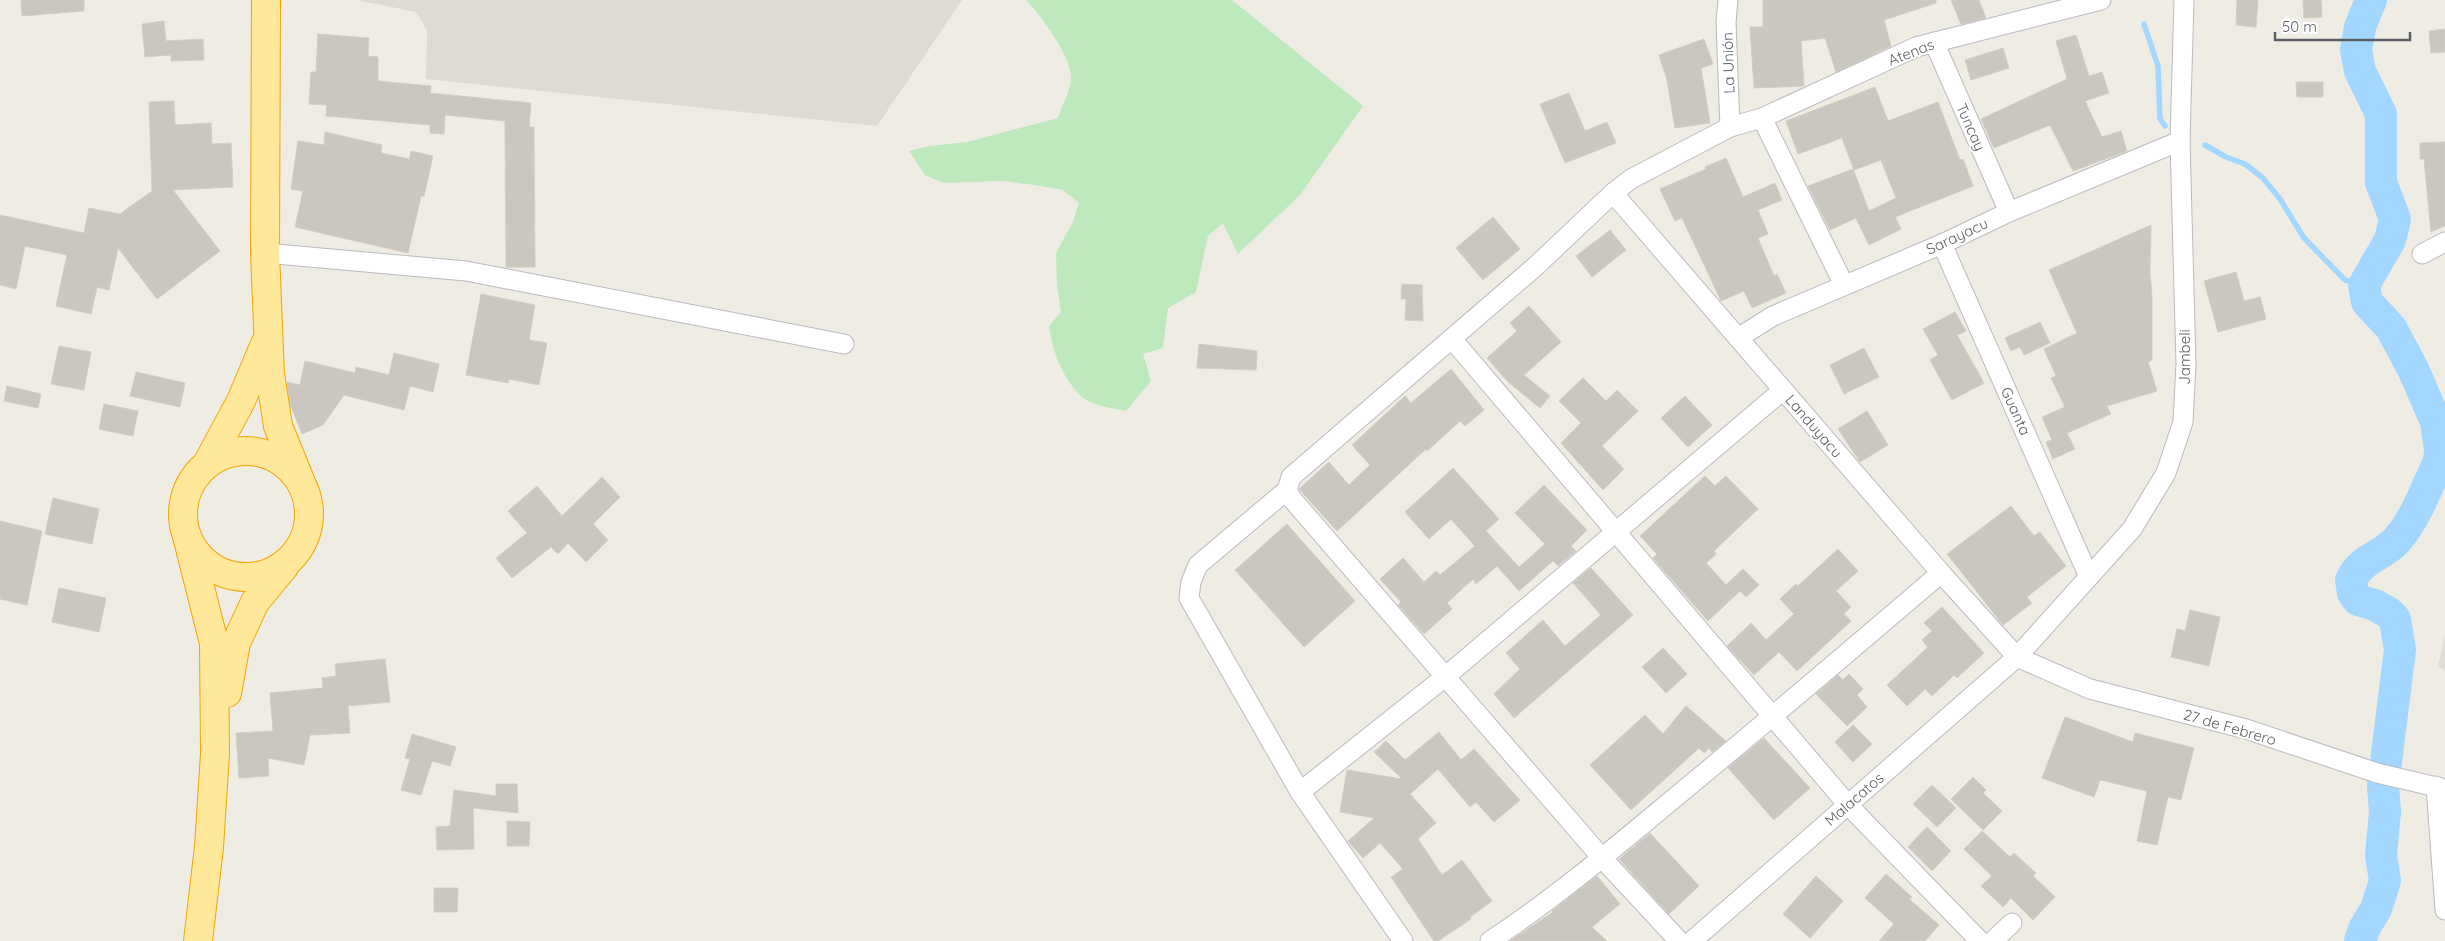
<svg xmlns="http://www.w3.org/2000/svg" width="2445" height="941" viewBox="0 0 2445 941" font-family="Quicksand,sans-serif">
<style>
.industrial{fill:#e0ded7}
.education{fill:#dfdbd2}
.green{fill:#bde9bd}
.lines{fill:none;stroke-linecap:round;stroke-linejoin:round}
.stream{stroke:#a3d7ff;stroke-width:5.5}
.river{stroke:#a3d7ff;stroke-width:32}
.building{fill:#cac6c0;stroke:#d4cec1}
.minor-casing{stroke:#b8bbc0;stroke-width:21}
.trunk-casing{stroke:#f2a500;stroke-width:30}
.minor{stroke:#fff;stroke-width:19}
.trunk{stroke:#ffe899;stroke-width:28}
.labels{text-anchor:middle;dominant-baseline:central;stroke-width:4;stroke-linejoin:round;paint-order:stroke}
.street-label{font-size:15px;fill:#5b5f65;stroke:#fff}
</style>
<rect width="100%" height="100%" fill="#efece3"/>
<path class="industrial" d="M 2445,635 L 2445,671 L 2438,666 Z"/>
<path class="education" d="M 357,0 L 962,0 L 877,126 L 426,79 L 427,30 L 416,12 Z"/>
<path class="green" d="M 1026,0 L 1232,0 L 1363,106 L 1300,195 L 1238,254 L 1223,223 L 1208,236 L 1196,292 L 1168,308 L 1163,348 L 1143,354 L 1151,381 L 1126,411 C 1112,408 1092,406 1081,396 C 1063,379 1052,351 1049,326 L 1061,312 L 1057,285 L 1056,253 L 1073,222 L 1079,203 L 1063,190 L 1035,185 L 1001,181 L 943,183 L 925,175 L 909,151 L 929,146 L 967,142 L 1058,118 C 1062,106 1071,90 1071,77 C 1072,59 1039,12 1026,0 Z"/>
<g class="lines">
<g class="stream">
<path d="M 2144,24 L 2158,66 L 2160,119 L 2165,126"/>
<path d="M 2205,145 L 2226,157 L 2245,164 L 2263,178 L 2280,199 L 2304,238 L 2345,280 L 2364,285"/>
</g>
<path class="river" d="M 2360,941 L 2365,927 L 2376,909 L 2385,881 L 2381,855 L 2385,812 L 2383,786 L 2400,650 L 2395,619 L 2389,613 L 2375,605 L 2358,600 L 2353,593 L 2351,580 C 2360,559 2383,556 2397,540 C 2416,518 2427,487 2439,461 L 2440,449 L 2436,422 L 2413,369 L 2391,328 L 2367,302 L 2364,285 L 2390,240 L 2395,219 L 2381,182 L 2381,114 L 2360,71 L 2356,50 L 2360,27 L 2371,0"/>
</g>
<g class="building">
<path d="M 21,0 L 84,0 L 84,11 L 22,16 Z"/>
<path d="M 1763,0 L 1936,0 L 1936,3 L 1884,20 L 1891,46 L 1836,72 L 1825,38 L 1801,41 L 1804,86 L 1754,88 L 1750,27 L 1763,27 Z"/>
<path d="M 1951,0 L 1979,0 L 1986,18 L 1961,24 Z"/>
<path d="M 2237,0 L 2258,0 L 2256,27 L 2236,25 Z"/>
<path d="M 2303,0 L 2321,0 L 2322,17 L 2304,18 Z"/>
<path d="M 164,21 L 166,41 L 203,39 L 204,60 L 171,61 L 171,55 L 145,57 L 142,24 Z"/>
<path d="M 2445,29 L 2445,52 L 2431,53 L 2429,31 Z"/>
<path d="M 318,34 L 369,38 L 368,56 L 378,57 L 378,81 L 431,86 L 430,93 L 531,103 L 529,127 L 534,127 L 535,267 L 506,267 L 505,121 L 445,115 L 444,134 L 430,133 L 430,125 L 326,116 L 327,105 L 309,104 L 311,72 L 316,72 Z"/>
<path d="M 2076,35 L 2089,76 L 2102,72 L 2109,93 L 2085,101 L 2102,137 L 2121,131 L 2127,151 L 2073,171 L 2050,125 L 1994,148 L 1981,119 L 2067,79 L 2056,41 Z"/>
<path d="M 1704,39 L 1713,64 L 1701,68 L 1710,123 L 1675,128 L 1667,80 L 1659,55 Z"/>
<path d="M 2003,48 L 2009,68 L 1971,80 L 1965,60 Z"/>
<path d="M 2296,82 L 2323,82 L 2323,97 L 2297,97 Z"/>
<path d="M 1875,87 L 1888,121 L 1938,102 L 1960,160 L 1963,159 L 1973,186 L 1895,217 L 1901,229 L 1869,245 L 1856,218 L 1830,230 L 1808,186 L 1853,169 L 1869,211 L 1896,198 L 1881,160 L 1854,170 L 1842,138 L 1798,154 L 1786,121 Z"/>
<path d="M 1569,93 L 1585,131 L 1607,122 L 1616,143 L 1565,163 L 1540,104 Z"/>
<path d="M 174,101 L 175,125 L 211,123 L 212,144 L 231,143 L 233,187 L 173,190 L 220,251 L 157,299 L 118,248 L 109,290 L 97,287 L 91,314 L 56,306 L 67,255 L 25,246 L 16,289 L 0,285 L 0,215 L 84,233 L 89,208 L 120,214 L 152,191 L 149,102 Z"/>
<path d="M 325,132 L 382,145 L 381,153 L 409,159 L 411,151 L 433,156 L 424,196 L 421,196 L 408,253 L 295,227 L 303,191 L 291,189 L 298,141 L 324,145 Z"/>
<path d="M 2445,142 L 2445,226 L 2431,232 L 2424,159 L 2420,159 L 2420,143 Z"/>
<path d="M 1726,158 L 1743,197 L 1775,183 L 1782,200 L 1758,210 L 1768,234 L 1758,238 L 1774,276 L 1777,274 L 1786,293 L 1752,308 L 1744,291 L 1721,301 L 1682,218 L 1675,221 L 1660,189 L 1706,169 L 1705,167 Z"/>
<path d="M 1493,217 L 1520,249 L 1483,280 L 1456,248 Z"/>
<path d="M 2151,225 L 2150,272 L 2152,297 L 2152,360 L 2148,362 L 2157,391 L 2107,406 L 2111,414 L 2067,433 L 2075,449 L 2053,459 L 2046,442 L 2052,440 L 2042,417 L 2065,407 L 2051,378 L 2056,376 L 2044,349 L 2077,333 L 2049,270 Z"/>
<path d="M 1610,230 L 1626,250 L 1592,277 L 1576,256 Z"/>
<path d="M 2236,272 L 2244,301 L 2260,297 L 2266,319 L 2218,332 L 2204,281 Z"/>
<path d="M 1402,284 L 1422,285 L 1423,321 L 1405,320 L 1406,299 L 1401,299 Z"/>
<path d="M 481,294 L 535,305 L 529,340 L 547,343 L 539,385 L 509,379 L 508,383 L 466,375 Z"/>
<path d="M 1529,306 L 1561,342 L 1524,375 L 1550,396 L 1540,408 L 1508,382 L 1487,358 L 1517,331 L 1510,323 Z"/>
<path d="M 1955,312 L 1966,331 L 1957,335 L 1984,383 L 1952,400 L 1930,360 L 1938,355 L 1923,329 Z"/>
<path d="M 2040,322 L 2050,343 L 2024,355 L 2020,347 L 2011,351 L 2005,338 Z"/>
<path d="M 1199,344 L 1257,351 L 1256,370 L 1197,368 Z"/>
<path d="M 59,346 L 91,352 L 84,390 L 51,384 Z"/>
<path d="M 1864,348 L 1879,377 L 1844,394 L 1830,365 Z"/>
<path d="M 394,353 L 439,364 L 433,392 L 410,386 L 404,410 L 344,395 L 323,425 L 302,434 L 290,404 L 287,382 L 300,385 L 305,361 L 355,373 L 356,367 L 389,375 Z"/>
<path d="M 1451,369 L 1484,410 L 1465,426 L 1460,421 L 1427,451 L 1426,449 L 1337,531 L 1299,489 L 1329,462 L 1349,485 L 1370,465 L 1352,445 L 1405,396 L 1411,403 Z"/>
<path d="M 136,372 L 185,383 L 180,407 L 130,396 Z"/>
<path d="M 1583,378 L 1606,401 L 1617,390 L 1638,411 L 1602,446 L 1624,469 L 1603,490 L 1561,443 L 1581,423 L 1559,401 Z"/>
<path d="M 7,386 L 41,394 L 38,408 L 4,401 Z"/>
<path d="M 1685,396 L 1712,425 L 1688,447 L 1661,418 Z"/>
<path d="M 104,404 L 138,411 L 133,436 L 99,429 Z"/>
<path d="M 1867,411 L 1888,445 L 1860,462 L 1838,429 Z"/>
<path d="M 1453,468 L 1499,519 L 1486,531 L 1519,567 L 1545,544 L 1515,513 L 1544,485 L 1587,530 L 1571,546 L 1576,551 L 1558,566 L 1553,561 L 1519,591 L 1497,566 L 1476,584 L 1473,579 L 1447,603 L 1452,609 L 1424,634 L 1398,605 L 1401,602 L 1380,579 L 1403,558 L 1424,582 L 1436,571 L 1440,575 L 1475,546 L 1451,519 L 1429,539 L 1405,512 Z"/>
<path d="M 1705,476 L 1715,486 L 1726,476 L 1758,509 L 1714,551 L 1716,554 L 1706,563 L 1726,585 L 1743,569 L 1759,585 L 1746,597 L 1740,591 L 1708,621 L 1653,558 L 1657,554 L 1640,536 Z"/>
<path d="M 602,477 L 620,497 L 593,524 L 608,540 L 586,562 L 568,543 L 558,554 L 551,547 L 512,578 L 496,558 L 527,533 L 508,511 L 537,486 L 562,516 Z"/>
<path d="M 53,498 L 99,509 L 92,544 L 45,534 Z"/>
<path d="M 2011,506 L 2034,536 L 2040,532 L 2066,566 L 2027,597 L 2032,603 L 2003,625 L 1947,554 Z"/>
<path d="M 0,521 L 42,531 L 27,605 L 0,599 Z"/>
<path d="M 1287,524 L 1355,601 L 1304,647 L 1235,570 Z"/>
<path d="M 1838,549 L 1858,571 L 1836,591 L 1851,607 L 1844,614 L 1851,621 L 1797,671 L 1779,652 L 1754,675 L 1727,646 L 1751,623 L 1766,640 L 1794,614 L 1780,599 L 1796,584 L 1798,586 Z"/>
<path d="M 1591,568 L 1633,615 L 1514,718 L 1494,694 L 1520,669 L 1506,653 L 1543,620 L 1565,646 L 1601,615 L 1573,583 Z"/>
<path d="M 59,588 L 106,598 L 99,632 L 52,622 Z"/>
<path d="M 1942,607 L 1984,653 L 1957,678 L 1954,675 L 1932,696 L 1925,689 L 1907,706 L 1887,685 L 1928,647 L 1922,640 L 1932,631 L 1924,623 Z"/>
<path d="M 2190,610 L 2220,617 L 2209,666 L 2171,657 L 2177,629 L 2185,631 Z"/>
<path d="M 1663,648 L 1687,674 L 1666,693 L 1642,667 Z"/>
<path d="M 385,659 L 390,702 L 348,706 L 350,733 L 310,735 L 304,765 L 268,758 L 269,776 L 239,778 L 236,733 L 273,731 L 270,693 L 323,688 L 322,678 L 336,676 L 335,664 Z"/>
<path d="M 1849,674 L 1863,689 L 1857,695 L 1867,707 L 1847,726 L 1816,694 L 1838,675 L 1843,680 Z"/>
<path d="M 1686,706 L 1726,741 L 1712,752 L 1709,748 L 1704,753 L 1699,748 L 1631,810 L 1590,765 L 1645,715 L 1663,734 Z"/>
<path d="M 2065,717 L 2133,742 L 2135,733 L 2194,748 L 2181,800 L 2168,797 L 2157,845 L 2137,841 L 2147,791 L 2100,780 L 2094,797 L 2042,778 Z"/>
<path d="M 1853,725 L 1872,744 L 1853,762 L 1835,742 Z"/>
<path d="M 1439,732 L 1461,760 L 1474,749 L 1520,800 L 1494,822 L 1476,802 L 1470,807 L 1438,769 L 1410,794 L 1436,823 L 1418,839 L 1442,875 L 1462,860 L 1492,901 L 1470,917 L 1471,919 L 1438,941 L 1434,941 L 1391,877 L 1403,869 L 1380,843 L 1363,858 L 1348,841 L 1374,818 L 1340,812 L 1347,770 L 1402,779 L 1374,752 L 1386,741 L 1405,760 Z"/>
<path d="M 412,734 L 456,747 L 450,766 L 432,761 L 421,795 L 401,790 L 410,759 L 405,758 Z"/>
<path d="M 1764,738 L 1810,788 L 1774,820 L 1728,768 Z"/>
<path d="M 1973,777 L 1986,790 L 1983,793 L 2002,811 L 1983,830 L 1951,799 Z"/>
<path d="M 496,784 L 517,784 L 518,813 L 473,808 L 474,849 L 437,850 L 436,827 L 450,826 L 454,790 L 496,796 Z"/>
<path d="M 1932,785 L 1956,808 L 1937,827 L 1913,804 Z"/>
<path d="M 507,821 L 530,822 L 529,846 L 507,846 Z"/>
<path d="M 1927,827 L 1951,851 L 1932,871 L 1908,847 Z"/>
<path d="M 1982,831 L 2010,857 L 2014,853 L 2036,873 L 2033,876 L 2055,897 L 2033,920 L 2011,898 L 2003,907 L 1981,886 L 1992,876 L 1964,849 Z"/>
<path d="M 1650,833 L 1699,886 L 1669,914 L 1619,859 Z"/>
<path d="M 1886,874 L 1912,897 L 1909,899 L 1939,925 L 1925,941 L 1879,941 L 1894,924 L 1865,898 Z"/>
<path d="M 1597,876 L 1620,904 L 1592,927 L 1607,941 L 1510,941 L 1553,912 L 1552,911 Z"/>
<path d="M 1816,876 L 1843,901 L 1810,938 L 1783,914 Z"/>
<path d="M 434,888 L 458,888 L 457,912 L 434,912 Z"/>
</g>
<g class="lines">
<defs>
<g id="minor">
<path d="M 1728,0 L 1726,22 L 1730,127"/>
<path d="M 1934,42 L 2009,212"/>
<path d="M 1762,118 L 1844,285"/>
<path d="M 1613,193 L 1941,573 L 2017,657 L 2090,689 L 2246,729 L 2377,773 L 2445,789"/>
<path d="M 1942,244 L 2089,577"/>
<path d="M 265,253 L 466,271 L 844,344"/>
<path d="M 2422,254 L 2445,242"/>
<path d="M 1738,338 L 1773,316 L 1942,244 L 2009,212 L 2180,141"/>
<path d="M 1452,339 L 1848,805 L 1980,941"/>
<path d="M 1287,490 L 1198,565 L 1191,582 L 1189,598 L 1300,792 L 1403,941"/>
<path d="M 2436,786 L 2445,910"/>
<path d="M 1300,792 L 1445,677 L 1783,390"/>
<path d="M 1490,941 C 1554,899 1613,849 1672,800 C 1763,725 1852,649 1941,573"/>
<path d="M 1679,941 L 1602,858 L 1292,499 L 1287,490 L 1291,477 L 1537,265 L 1613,193 L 1631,179 L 1730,127 L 1762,118 L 1916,47 L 2101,0"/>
<path d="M 1692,941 L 2017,657 L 2132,529 L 2166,473 L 2183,422 L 2186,364 L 2180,141 L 2184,0"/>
<path d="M 1993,941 L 2012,923"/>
</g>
<g id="trunk">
<path d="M 266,0 L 265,253 L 270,374 L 278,426 L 300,480"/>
<circle cx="246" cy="514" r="63"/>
<path d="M 207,464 L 241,401 L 265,344"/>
<path d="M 187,536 L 214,643 L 215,754 L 209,847 L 198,941"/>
<path d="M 227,693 L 236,643 L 255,602 L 284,567"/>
</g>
</defs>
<use href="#minor" class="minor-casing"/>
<use href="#trunk" class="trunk-casing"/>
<use href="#minor" class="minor"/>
<use href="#trunk" class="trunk"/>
</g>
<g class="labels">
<g class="street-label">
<text transform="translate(1911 52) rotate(-21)">Atenas</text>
<text transform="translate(1728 63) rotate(-92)">La Unión</text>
<text transform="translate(1971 127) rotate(66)">Tuncay</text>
<text transform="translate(1957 236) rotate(-25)">Sarayacu</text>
<text transform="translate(2184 357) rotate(-90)">Jambeli</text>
<text transform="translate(2016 411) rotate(66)">Guanta</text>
<text transform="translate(1814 426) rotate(49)">Landuyacu</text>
<text transform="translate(2230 727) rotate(16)">27 de Febrero</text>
<text transform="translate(1854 799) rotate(-41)">Malacatos</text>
</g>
</g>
<path d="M2275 32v8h135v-8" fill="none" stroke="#5b5f65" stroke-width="2.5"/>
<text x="2282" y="32" font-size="15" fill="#5b5f65" stroke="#ffffff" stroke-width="4" paint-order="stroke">50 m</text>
</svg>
